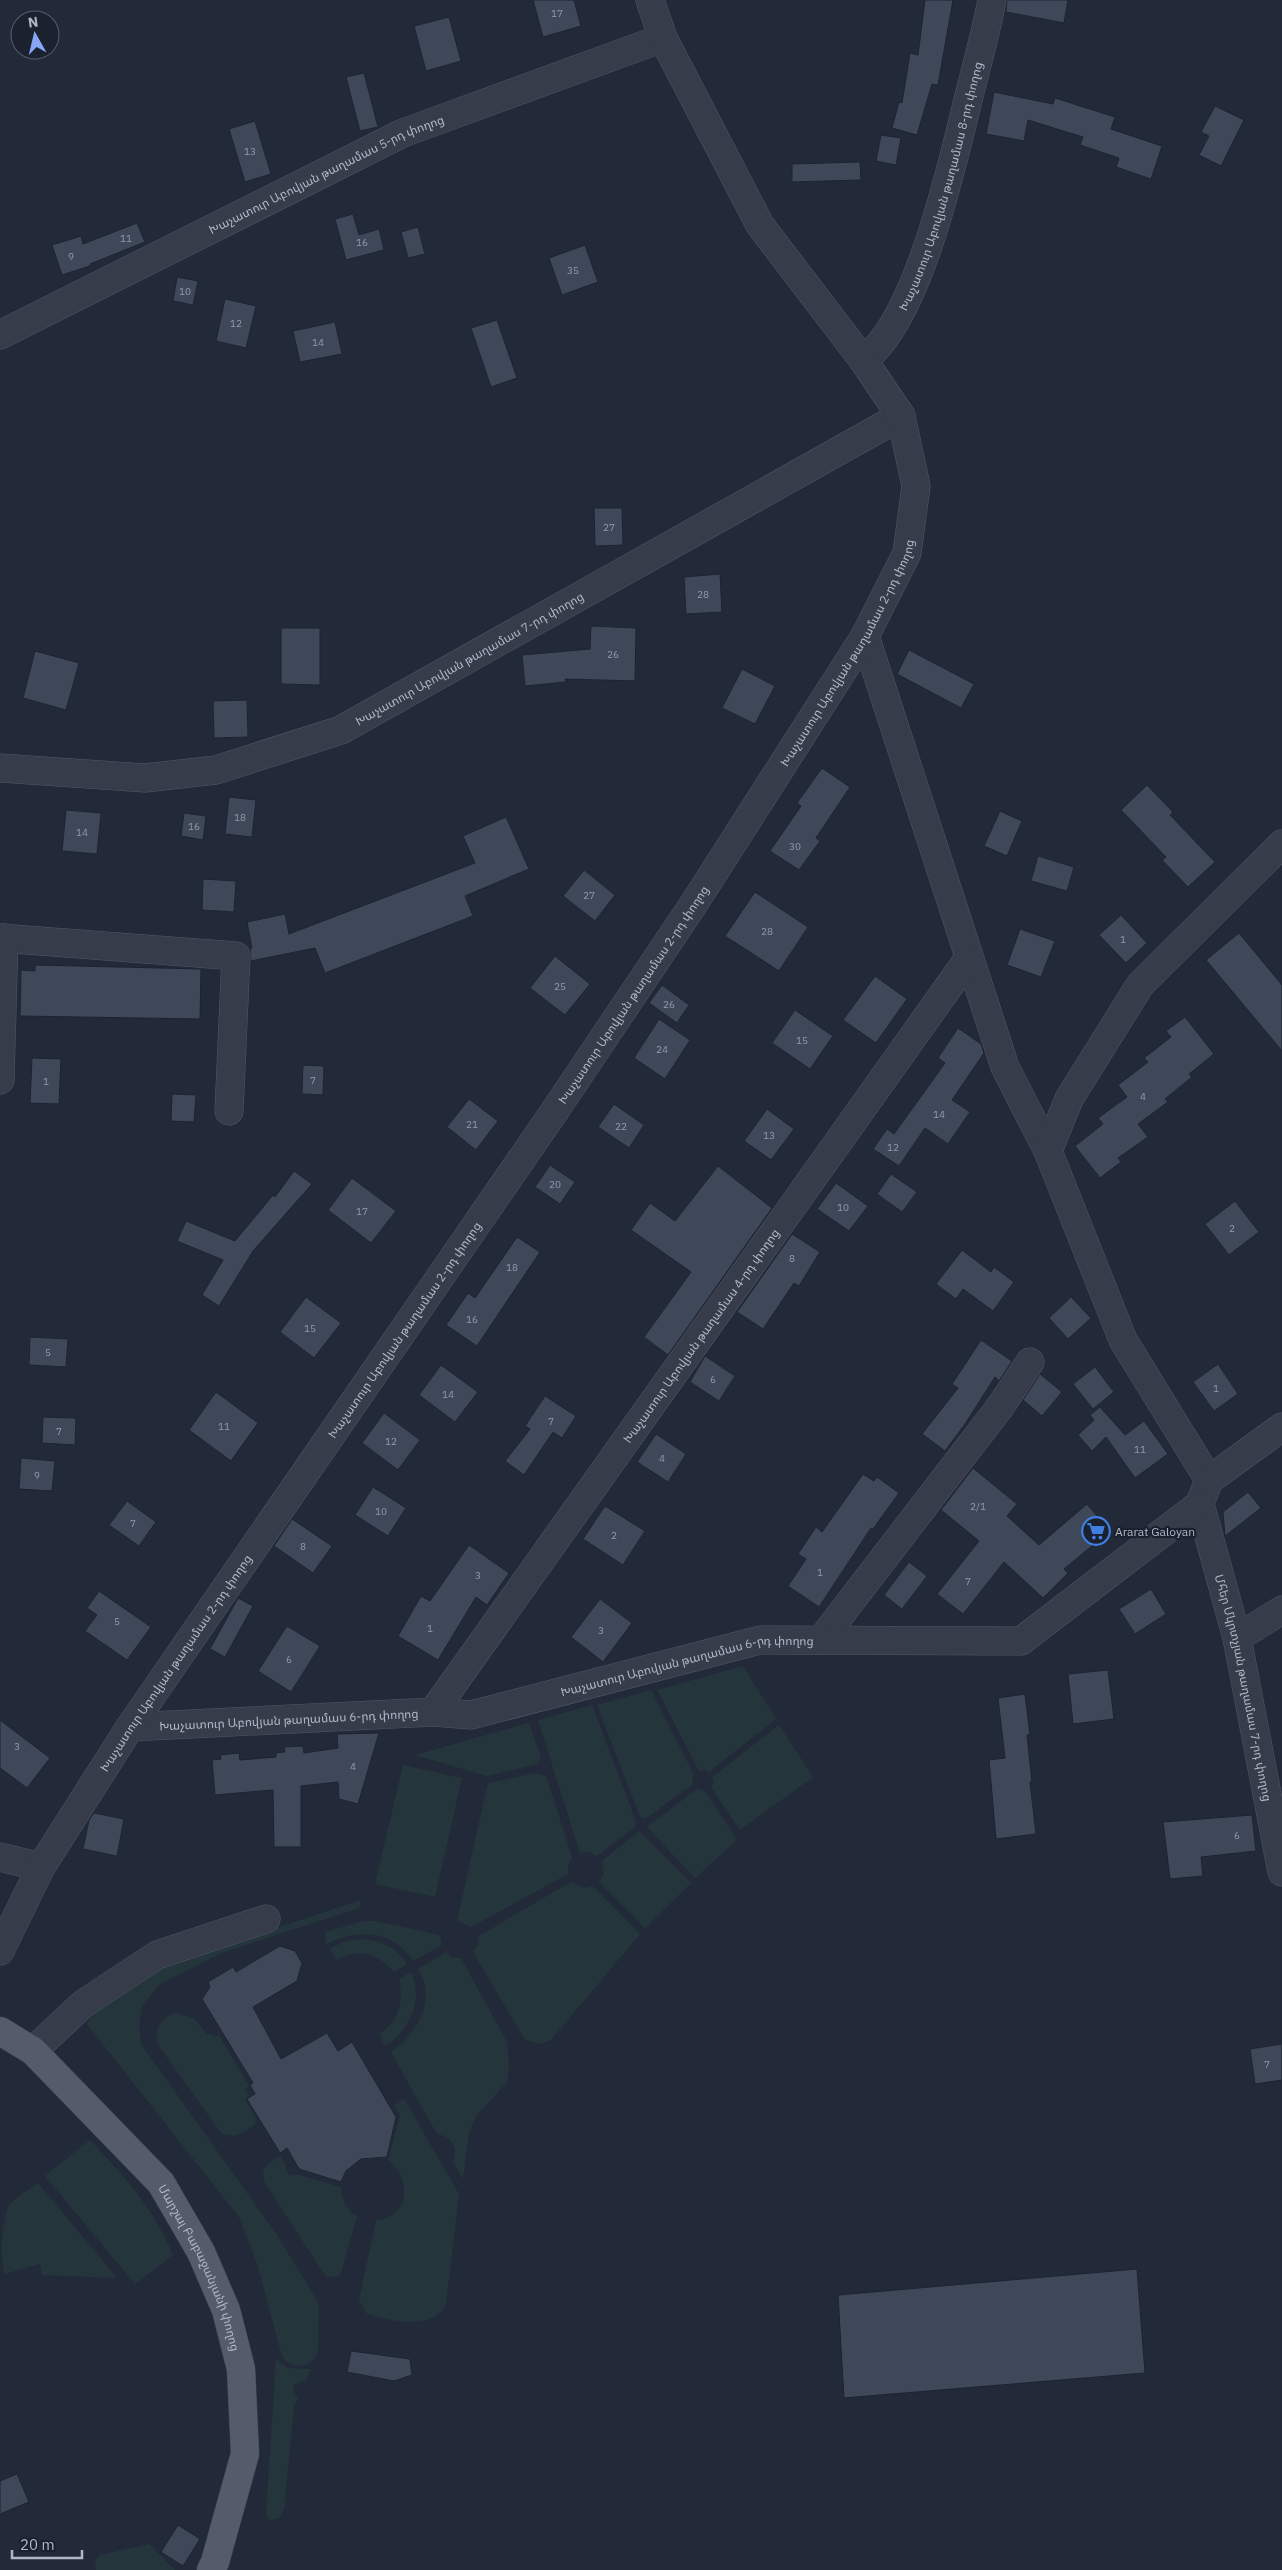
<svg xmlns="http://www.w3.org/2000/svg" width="1282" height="2570" viewBox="0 0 1282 2570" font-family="'IBM Plex Sans','Noto Sans Armenian',sans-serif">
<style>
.green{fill:#24363b}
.building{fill:#3e4859;stroke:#1d2331}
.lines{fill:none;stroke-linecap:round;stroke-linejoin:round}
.minor-casing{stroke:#515765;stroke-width:29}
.major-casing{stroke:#3f4553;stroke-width:29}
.minor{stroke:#363c4a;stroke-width:28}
.major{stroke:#545b6a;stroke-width:28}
.labels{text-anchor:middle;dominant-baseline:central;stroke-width:4.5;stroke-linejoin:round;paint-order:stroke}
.number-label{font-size:10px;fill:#949bab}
.street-label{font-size:12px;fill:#b1b7c6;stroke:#1b212f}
.poi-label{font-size:12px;fill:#b1b7c6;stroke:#1b212f;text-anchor:start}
</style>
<rect width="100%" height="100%" fill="#222a3a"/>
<g class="green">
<path d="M 743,1666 L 776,1719 L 709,1772 L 705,1769 L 699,1771 L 657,1690 Z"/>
<path d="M 651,1690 L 694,1775 L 692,1778 L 693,1784 L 645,1819 L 640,1817 L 597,1705 Z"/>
<path d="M 592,1705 L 636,1822 L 634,1828 L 597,1856 L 588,1852 L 580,1853 L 538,1720 Z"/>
<path d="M 529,1723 L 541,1758 L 537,1764 L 487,1776 L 415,1755 Z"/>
<path d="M 779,1725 L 813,1777 L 740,1830 L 711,1787 L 714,1782 L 712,1777 Z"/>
<path d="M 403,1765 L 462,1778 L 435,1897 L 375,1884 Z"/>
<path d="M 536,1773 L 546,1776 L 572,1857 L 568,1867 L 568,1874 L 471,1927 L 457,1921 L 488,1783 Z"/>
<path d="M 697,1789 L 705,1791 L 737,1840 L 695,1878 L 647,1827 Z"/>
<path d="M 639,1831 L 691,1883 L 645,1928 L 599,1882 L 604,1874 L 602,1861 Z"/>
<path d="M 571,1882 L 583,1888 L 593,1886 L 640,1934 L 551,2040 L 539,2044 L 526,2040 L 522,2035 L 473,1952 L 479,1944 L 477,1937 Z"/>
<path d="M 358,1901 L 361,1902 L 359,1908 L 224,1952 L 160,1984 L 142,2006 L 139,2025 L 141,2044 L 277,2235 L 319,2304 L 318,2350 L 315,2358 L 308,2364 C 296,2369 286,2364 281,2353 L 258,2266 L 239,2217 L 87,2024 L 94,2013 L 165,1965 Z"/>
<path d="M 364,1921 L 375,1921 L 440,1935 L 442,1945 L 413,1961 C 393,1929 357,1929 326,1944 L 325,1932 Z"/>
<path d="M 361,1939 C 379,1940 398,1948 407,1964 L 394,1972 C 379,1954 357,1947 337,1960 L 330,1949 L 343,1942 Z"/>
<path d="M 446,1952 L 451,1958 L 461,1958 L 507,2042 L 509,2067 L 507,2082 L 477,2115 L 469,2132 L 463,2179 L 453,2162 C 458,2148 453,2137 437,2134 L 391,2052 C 417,2034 438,1999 418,1969 Z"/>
<path d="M 411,1972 C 424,2000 410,2030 385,2046 L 379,2034 C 399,2022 404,2001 399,1979 Z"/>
<path d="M 177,2013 L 193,2018 L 207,2034 L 220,2037 L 249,2086 L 245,2089 L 249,2096 L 245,2099 L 256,2119 L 255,2125 L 236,2136 L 224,2134 L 219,2130 L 159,2046 C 152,2030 161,2016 177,2013 Z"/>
<path d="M 404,2099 L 459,2194 L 446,2304 C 434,2331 390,2321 367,2314 L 359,2300 L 376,2220 C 410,2218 413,2178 388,2160 L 400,2116 L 394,2106 Z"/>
<path d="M 90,2140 C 124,2175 154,2210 173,2255 L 135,2284 L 45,2176 Z"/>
<path d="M 281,2156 C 286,2163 286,2172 290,2176 L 296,2174 L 341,2187 C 341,2199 346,2210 357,2216 L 340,2276 L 328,2277 L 322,2271 L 265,2183 C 259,2167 268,2164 281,2156 Z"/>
<path d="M 38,2183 L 117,2278 L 42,2275 L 40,2264 L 4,2274 C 1,2253 0,2230 8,2208 C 12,2199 29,2189 38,2183 Z"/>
<path d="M 276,2359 L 287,2368 L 311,2369 L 306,2380 L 293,2385 L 293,2390 L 298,2399 L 294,2405 L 284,2509 L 279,2518 L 270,2520 L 266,2514 Z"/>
<path d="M 149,2544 L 175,2570 L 96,2570 L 95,2561 L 100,2555 Z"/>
</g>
<g class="building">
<path d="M 533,0 L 574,0 L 581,26 L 543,37 Z"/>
<path d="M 925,0 L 953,0 L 938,85 L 932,84 L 917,135 L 892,128 L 899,102 L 902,103 L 910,53 L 918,55 Z"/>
<path d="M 1007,0 L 1068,0 L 1064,23 L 1006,12 Z"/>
<path d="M 449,17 L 461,61 L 426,71 L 414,26 Z"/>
<path d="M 364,73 L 378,127 L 360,131 L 346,77 Z"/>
<path d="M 994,92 L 1053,104 L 1055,98 L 1115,117 L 1111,129 L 1162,146 L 1151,179 L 1116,167 L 1119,158 L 1080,145 L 1083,137 L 1028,120 L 1024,141 L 986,134 Z"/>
<path d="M 1215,106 L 1244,120 L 1221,166 L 1199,155 L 1209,136 L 1201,132 Z"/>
<path d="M 255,121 L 271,174 L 245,182 L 229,129 Z"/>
<path d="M 881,135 L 901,138 L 896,165 L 876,161 Z"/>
<path d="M 860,162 L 861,180 L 792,182 L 792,164 Z"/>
<path d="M 353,214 L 359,235 L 379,229 L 384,250 L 346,260 L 335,219 Z"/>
<path d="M 137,223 L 145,242 L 90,264 L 90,266 L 62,275 L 52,245 L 81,236 L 83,244 Z"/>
<path d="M 418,227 L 425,254 L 408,258 L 401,232 Z"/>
<path d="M 585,245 L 598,282 L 562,295 L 549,258 Z"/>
<path d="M 177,277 L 198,281 L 193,305 L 173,301 Z"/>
<path d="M 225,299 L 256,306 L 246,348 L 216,341 Z"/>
<path d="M 497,320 L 517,378 L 491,387 L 471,328 Z"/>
<path d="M 335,322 L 342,354 L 300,362 L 293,331 Z"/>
<path d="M 594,508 L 622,508 L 623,545 L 595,546 Z"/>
<path d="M 720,574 L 722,612 L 686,614 L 684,577 Z"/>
<path d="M 591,626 L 636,628 L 635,681 L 565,679 L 566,682 L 525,686 L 522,655 L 590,649 Z"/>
<path d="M 281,628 L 320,628 L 320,685 L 281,684 Z"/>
<path d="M 909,650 L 974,684 L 961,708 L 897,674 Z"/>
<path d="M 35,651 L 79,663 L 66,710 L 23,698 Z"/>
<path d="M 742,669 L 775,686 L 755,724 L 722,708 Z"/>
<path d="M 247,700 L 248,737 L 214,738 L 213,701 Z"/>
<path d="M 822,768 L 850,787 L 816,838 L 820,841 L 799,870 L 770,851 L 801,806 L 797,803 Z"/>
<path d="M 1147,785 L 1173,812 L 1170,815 L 1215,862 L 1188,887 L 1162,860 L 1166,857 L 1121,810 Z"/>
<path d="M 229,797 L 256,800 L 252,837 L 225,834 Z"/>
<path d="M 66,810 L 101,813 L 97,854 L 62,851 Z"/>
<path d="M 1000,811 L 1022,821 L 1007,856 L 984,846 Z"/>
<path d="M 184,813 L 206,816 L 203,840 L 181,836 Z"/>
<path d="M 506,817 L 529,869 L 465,896 L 473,916 L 325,973 L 315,948 L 251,961 L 250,949 L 252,948 L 247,922 L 285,914 L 289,934 L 475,863 L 463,836 Z"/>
<path d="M 1038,856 L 1074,867 L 1067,891 L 1031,881 Z"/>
<path d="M 584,870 L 615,895 L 595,921 L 563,896 Z"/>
<path d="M 203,879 L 236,881 L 234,912 L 202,910 Z"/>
<path d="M 755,892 L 808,927 L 779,971 L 725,936 Z"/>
<path d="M 1121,915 L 1147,943 L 1126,963 L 1099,935 Z"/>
<path d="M 1020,929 L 1055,941 L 1041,977 L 1007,965 Z"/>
<path d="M 1239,933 L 1282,985 L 1282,1051 L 1206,960 Z"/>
<path d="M 555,956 L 590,984 L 565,1015 L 530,988 Z"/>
<path d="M 35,965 L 201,969 L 200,1019 L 20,1016 L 21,970 L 35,971 Z"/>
<path d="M 875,976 L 907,999 L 876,1043 L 843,1020 Z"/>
<path d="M 662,985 L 689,1005 L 677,1023 L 649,1003 Z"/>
<path d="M 795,1010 L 833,1036 L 810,1069 L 772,1043 Z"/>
<path d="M 1185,1017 L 1214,1054 L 1189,1074 L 1192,1077 L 1165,1099 L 1168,1102 L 1138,1124 L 1148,1137 L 1118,1158 L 1121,1162 L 1100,1178 L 1075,1146 L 1103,1124 L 1098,1118 L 1127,1097 L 1118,1085 L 1148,1062 L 1144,1058 L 1171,1037 L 1166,1031 Z"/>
<path d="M 659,1019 L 690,1040 L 665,1079 L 634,1058 Z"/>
<path d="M 958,1028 L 981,1044 L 984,1053 L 952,1100 L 970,1112 L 948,1144 L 925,1128 L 899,1166 L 873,1149 L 887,1129 L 894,1134 L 945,1063 L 938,1058 Z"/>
<path d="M 32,1058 L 61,1059 L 59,1104 L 30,1103 Z"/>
<path d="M 303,1065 L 324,1066 L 323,1095 L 302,1094 Z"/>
<path d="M 172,1094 L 196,1095 L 194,1122 L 171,1121 Z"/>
<path d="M 469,1099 L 498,1121 L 476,1150 L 447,1127 Z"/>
<path d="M 614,1104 L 644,1125 L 629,1148 L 598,1127 Z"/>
<path d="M 767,1109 L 794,1129 L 771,1160 L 744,1141 Z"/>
<path d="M 550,1165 L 575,1182 L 560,1204 L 535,1187 Z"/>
<path d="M 718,1166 L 772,1208 L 668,1355 L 644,1337 L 691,1272 L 631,1230 L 650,1203 L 675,1221 Z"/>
<path d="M 294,1171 L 312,1184 L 253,1251 L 219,1306 L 202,1295 L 223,1260 L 177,1241 L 186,1221 L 235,1241 L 273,1195 L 275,1197 Z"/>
<path d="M 891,1174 L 917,1192 L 902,1212 L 877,1194 Z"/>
<path d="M 352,1178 L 396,1211 L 371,1243 L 328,1210 Z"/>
<path d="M 836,1183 L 868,1206 L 849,1231 L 817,1209 Z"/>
<path d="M 1235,1201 L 1259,1232 L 1229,1255 L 1205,1224 Z"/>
<path d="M 792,1234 L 820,1252 L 799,1286 L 794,1283 L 763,1329 L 737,1312 Z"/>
<path d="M 517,1237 L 540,1252 L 477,1346 L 446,1325 L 468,1293 L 475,1298 Z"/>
<path d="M 962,1250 L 991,1272 L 994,1267 L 1014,1282 L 993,1311 L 963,1289 L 956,1299 L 936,1284 Z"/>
<path d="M 306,1297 L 341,1323 L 314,1358 L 280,1332 Z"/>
<path d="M 1071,1297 L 1091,1318 L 1068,1339 L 1049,1318 Z"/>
<path d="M 30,1337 L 68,1339 L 66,1367 L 29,1365 Z"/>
<path d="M 981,1340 L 1012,1361 L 999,1381 L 995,1377 L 965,1424 L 945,1451 L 922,1434 L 958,1388 L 952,1384 Z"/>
<path d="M 705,1356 L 735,1376 L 719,1401 L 690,1382 Z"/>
<path d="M 1218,1364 L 1238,1394 L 1214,1411 L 1193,1382 Z"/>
<path d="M 441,1365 L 478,1392 L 455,1422 L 419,1395 Z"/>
<path d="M 1095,1367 L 1114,1392 L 1093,1409 L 1073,1384 Z"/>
<path d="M 1040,1374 L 1062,1392 L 1042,1416 L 1023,1400 Z"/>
<path d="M 216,1392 L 258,1423 L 231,1461 L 189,1430 Z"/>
<path d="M 545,1396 L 576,1416 L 562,1438 L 553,1432 L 524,1475 L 505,1461 L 530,1429 L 525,1426 Z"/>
<path d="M 1100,1407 L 1125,1435 L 1144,1421 L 1168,1454 L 1135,1478 L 1106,1437 L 1092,1451 L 1078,1435 L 1094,1420 L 1090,1415 Z"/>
<path d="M 384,1413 L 420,1440 L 398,1470 L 362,1443 Z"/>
<path d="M 43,1417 L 76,1418 L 75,1445 L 42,1443 Z"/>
<path d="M 656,1434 L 686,1454 L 668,1482 L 637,1462 Z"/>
<path d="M 21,1458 L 55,1461 L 52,1491 L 19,1489 Z"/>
<path d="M 973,1468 L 1017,1504 L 1007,1516 L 1039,1545 L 1087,1504 L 1110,1531 L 1064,1569 L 1068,1573 L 1043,1598 L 1004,1562 L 963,1614 L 937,1594 L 979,1541 L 941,1510 Z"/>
<path d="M 863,1474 L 874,1481 L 877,1477 L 899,1493 L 873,1529 L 871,1528 L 819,1607 L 788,1586 L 806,1559 L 798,1554 L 816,1527 L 822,1532 Z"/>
<path d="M 373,1487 L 406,1508 L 388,1536 L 355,1515 Z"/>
<path d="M 1248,1492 L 1261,1508 L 1225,1536 L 1223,1512 Z"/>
<path d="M 127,1501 L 156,1522 L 139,1546 L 109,1525 Z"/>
<path d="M 605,1506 L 645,1531 L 623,1565 L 583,1539 Z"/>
<path d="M 292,1519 L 332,1546 L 313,1573 L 274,1546 Z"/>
<path d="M 469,1545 L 509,1573 L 487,1605 L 476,1597 L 438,1660 L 398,1636 L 421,1596 L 430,1601 Z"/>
<path d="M 909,1562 L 927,1576 L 902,1609 L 884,1595 Z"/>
<path d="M 1151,1589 L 1166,1614 L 1135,1634 L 1119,1609 Z"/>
<path d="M 99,1591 L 151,1627 L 127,1660 L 85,1631 L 97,1615 L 87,1608 Z"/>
<path d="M 238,1598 L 253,1606 L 225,1657 L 210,1649 Z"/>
<path d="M 600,1599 L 632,1623 L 603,1662 L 571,1637 Z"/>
<path d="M 287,1626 L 320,1646 L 291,1692 L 258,1671 Z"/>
<path d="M 1108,1670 L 1114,1719 L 1073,1724 L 1068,1674 Z"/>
<path d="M 1025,1694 L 1030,1735 L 1027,1735 L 1032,1782 L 1030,1782 L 1036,1834 L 996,1839 L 989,1760 L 1005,1758 L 998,1698 Z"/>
<path d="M 0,1720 L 50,1758 L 27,1788 L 0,1768 Z"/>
<path d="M 379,1733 L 358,1804 L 339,1799 L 338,1782 L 301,1786 L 301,1847 L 274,1847 L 273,1790 L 215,1795 L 212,1760 L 221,1759 L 220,1755 L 239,1753 L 240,1760 L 276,1757 L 276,1753 L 285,1752 L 284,1747 L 303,1746 L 304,1753 L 338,1748 L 337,1734 Z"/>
<path d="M 94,1813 L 124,1819 L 117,1856 L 83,1849 L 89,1820 Z"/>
<path d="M 1252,1815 L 1256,1851 L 1201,1857 L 1203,1876 L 1170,1879 L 1163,1822 Z"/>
<path d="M 280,1946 L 295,1951 L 302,1963 L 297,1981 L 253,2007 L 281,2059 L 327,2033 L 338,2051 L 352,2042 L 396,2117 L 387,2157 L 361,2159 L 346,2171 L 341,2182 L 299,2169 L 287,2148 L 280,2153 L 247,2099 L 255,2094 L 250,2085 L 253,2083 L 202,1999 L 210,1987 L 208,1982 L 233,1967 L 236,1972 Z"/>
<path d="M 1282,2044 L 1282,2080 L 1255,2084 L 1250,2049 Z"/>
<path d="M 1137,2269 L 1145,2373 L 844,2398 L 838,2295 Z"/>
<path d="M 351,2351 L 410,2359 L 412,2375 L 394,2381 L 347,2372 Z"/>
<path d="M 17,2474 L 29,2502 L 0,2514 L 0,2481 Z"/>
<path d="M 178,2525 L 200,2539 L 183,2566 L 161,2552 Z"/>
</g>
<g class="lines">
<defs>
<g id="minor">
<path id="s1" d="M 0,335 L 403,133 L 663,38"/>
<path id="s2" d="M 863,360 C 918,322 953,161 969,96 C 977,64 986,32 992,0"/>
<path d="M 865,636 L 1005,1067 L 1048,1151"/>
<path id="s3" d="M 0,768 L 145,778 L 216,770 L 341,730 L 901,416"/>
<path d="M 0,938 L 236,956 L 229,1111"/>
<path d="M 0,1080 L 4,938"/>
<path d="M 1209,1480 L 1123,1340 L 1048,1151 L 1069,1099 L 1140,985 L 1282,844"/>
<path d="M 1202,1498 L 1209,1480 L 1282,1427"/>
<path id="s4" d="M 1200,1504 L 1237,1638 L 1282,1872"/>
<path d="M 1237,1638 L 1282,1610"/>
<path d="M 821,1640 L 1000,1407 L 1030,1362"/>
<path id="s5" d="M 433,1712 L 969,958"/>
<path id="s6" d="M 130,1727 L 433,1712 L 471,1715 L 760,1640 L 1021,1641 L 1200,1504"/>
<path d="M 0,1857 L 41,1867"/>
<path id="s7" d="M 0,1951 L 41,1867 L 130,1727 L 554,1112 L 693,905 L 865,636 L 907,553 L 916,486 L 901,416 L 863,360 L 760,225 L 663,38 L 650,0"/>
<path d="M 33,2051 L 83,2004 L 157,1955 L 266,1919"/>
</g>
<g id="major">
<path id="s8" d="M 0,2031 L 33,2051 L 161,2183 L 201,2252 L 226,2310 L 241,2369 L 245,2454 L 215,2562 L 211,2570"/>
</g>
</defs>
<use href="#minor" class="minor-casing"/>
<use href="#major" class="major-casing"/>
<use href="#minor" class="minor"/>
<use href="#major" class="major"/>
</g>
<defs>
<symbol id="supermarket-ring" viewBox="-11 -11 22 22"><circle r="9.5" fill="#1b212f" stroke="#3f7fe0" stroke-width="1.5"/><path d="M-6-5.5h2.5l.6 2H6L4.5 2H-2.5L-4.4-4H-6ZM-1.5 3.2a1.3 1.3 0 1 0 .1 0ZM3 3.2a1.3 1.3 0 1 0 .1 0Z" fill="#3f7fe0"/></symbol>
</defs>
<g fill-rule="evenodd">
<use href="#supermarket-ring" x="1080" y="1515" width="32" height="32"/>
</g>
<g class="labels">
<g class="number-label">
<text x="557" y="13">17</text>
<text x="250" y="151">13</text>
<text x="126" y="238">11</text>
<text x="362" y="242">16</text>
<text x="71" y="256">9</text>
<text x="573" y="270">35</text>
<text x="185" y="291">10</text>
<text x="236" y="323">12</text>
<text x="318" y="342">14</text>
<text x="609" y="527">27</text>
<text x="703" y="594">28</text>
<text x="613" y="654">26</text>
<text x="240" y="817">18</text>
<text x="194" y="826">16</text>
<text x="82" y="832">14</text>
<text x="795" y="846">30</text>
<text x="589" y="895">27</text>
<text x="767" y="931">28</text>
<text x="1123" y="939">1</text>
<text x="560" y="986">25</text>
<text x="669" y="1004">26</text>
<text x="802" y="1040">15</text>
<text x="662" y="1049">24</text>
<text x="313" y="1080">7</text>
<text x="46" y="1081">1</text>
<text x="1143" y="1096">4</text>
<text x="939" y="1114">14</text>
<text x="472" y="1124">21</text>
<text x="621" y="1126">22</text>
<text x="769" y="1135">13</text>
<text x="893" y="1147">12</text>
<text x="555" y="1184">20</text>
<text x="843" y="1207">10</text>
<text x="362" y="1211">17</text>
<text x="1232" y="1228">2</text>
<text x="792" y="1258">8</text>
<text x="512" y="1267">18</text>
<text x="472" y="1319">16</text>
<text x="310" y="1328">15</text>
<text x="48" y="1352">5</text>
<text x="713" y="1379">6</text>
<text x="1216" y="1388">1</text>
<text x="448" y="1394">14</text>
<text x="551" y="1421">7</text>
<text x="224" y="1426">11</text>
<text x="59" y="1431">7</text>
<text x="391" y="1441">12</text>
<text x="1140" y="1449">11</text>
<text x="662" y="1458">4</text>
<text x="37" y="1475">9</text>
<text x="978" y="1506">2/1</text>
<text x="381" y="1511">10</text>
<text x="133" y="1523">7</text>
<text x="614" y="1535">2</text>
<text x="303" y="1546">8</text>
<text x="820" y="1572">1</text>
<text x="478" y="1575">3</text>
<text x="968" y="1581">7</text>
<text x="117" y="1621">5</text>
<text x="430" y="1628">1</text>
<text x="601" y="1630">3</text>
<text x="289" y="1659">6</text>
<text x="17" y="1746">3</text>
<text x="353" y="1766">4</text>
<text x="1237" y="1835">6</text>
<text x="1267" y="2064">7</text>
</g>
<g class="street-label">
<text stroke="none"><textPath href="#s1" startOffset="364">Խաչատուր Աբովյան թաղամաս 5-րդ փողոց</textPath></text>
<text stroke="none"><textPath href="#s2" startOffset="194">Խաչատուր Աբովյան թաղամաս 8-րդ փողոց</textPath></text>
<text stroke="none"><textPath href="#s7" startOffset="1552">Խաչատուր Աբովյան թաղամաս 2-րդ փողոց</textPath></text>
<text stroke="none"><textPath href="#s3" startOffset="495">Խաչատուր Աբովյան թաղամաս 7-րդ փողոց</textPath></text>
<text stroke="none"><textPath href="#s7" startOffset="1148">Խաչատուր Աբովյան թաղամաս 2-րդ փողոց</textPath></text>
<text stroke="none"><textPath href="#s7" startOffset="742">Խաչատուր Աբովյան թաղամաս 2-րդ փողոց</textPath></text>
<text stroke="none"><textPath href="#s5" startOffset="462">Խաչատուր Աբովյան թաղամաս 4-րդ փողոց</textPath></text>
<text stroke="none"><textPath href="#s7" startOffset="338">Խաչատուր Աբովյան թաղամաս 2-րդ փողոց</textPath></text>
<text stroke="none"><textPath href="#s6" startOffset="564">Խաչատուր Աբովյան թաղամաս 6-րդ փողոց</textPath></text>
<text stroke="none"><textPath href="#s4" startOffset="189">Մհեր Մկրտչյան թաղամաս 7-րդ փողոց</textPath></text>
<text stroke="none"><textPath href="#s6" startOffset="159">Խաչատուր Աբովյան թաղամաս 6-րդ փողոց</textPath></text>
<text stroke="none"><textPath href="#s8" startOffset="316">Մարշալ Բաբաջանյանի փողոց</textPath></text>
</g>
<g class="poi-label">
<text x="1115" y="1531">Ararat Galoyan</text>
</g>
</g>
<g transform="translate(35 35) rotate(352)"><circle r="24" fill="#1b212f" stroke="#575d6b"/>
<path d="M0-4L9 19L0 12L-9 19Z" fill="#87a7f5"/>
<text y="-8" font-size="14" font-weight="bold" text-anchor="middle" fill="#b1b7c6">N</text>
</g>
<path d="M12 2550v8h70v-8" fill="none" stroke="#b1b7c6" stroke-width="2.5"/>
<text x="20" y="2550" font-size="15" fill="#b1b7c6" stroke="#1b212f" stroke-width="4" paint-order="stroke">20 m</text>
</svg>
